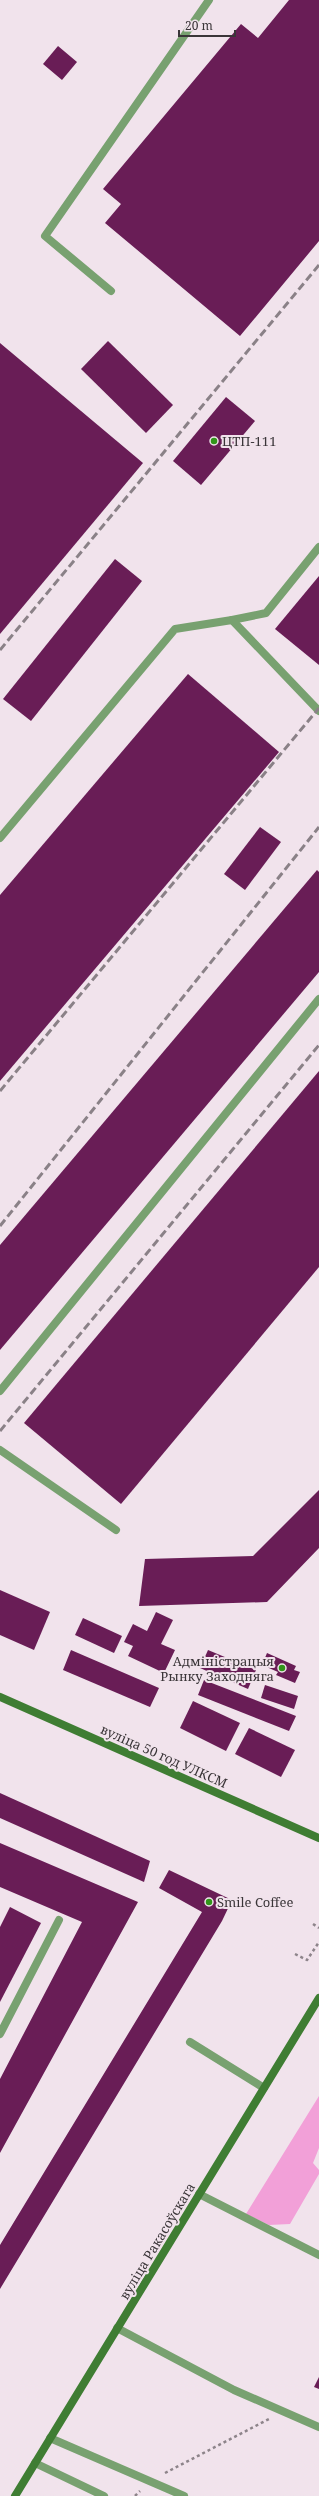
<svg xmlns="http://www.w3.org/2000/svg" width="319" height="2496" viewBox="0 0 319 2496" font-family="'Noto Serif',serif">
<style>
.green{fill:#f2a0d8}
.building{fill:#691d56}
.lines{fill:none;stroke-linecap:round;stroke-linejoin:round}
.path{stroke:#8d848a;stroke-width:2.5;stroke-dasharray:3 3;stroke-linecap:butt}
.service{stroke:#78a170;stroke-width:8}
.secondary{stroke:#3f7d33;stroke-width:8}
.rail{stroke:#8a8187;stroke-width:3;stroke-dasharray:8 4;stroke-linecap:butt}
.poi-dot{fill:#31951a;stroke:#f1e3ec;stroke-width:1.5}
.labels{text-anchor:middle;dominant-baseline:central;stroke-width:4;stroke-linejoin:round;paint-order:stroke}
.poi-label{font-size:13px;fill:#3a3538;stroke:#f1e3ec;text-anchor:start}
.street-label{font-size:13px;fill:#3a3538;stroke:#f1e3ec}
</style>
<rect width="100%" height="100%" fill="#f1e3ec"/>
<path class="green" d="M 319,2096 L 319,2148 L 313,2163 L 319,2170 L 319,2174 L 290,2224 L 269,2225 L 246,2214 Z"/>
<g class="building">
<path d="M 289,0 L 319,0 L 319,241 L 240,336 L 105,223 L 121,204 L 103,189 L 241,24 L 258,38 Z"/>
<path d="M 58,46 L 77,62 L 62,80 L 43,64 Z"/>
<path d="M 108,341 L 173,405 L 146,433 L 81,369 Z"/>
<path d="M 0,343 L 143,463 L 0,634 Z"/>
<path d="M 226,397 L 255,421 L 201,485 L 173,461 Z"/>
<path d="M 115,559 L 142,581 L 31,721 L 3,699 Z"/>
<path d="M 319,576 L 319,665 L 275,629 Z"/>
<path d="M 188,674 L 279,752 L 0,1081 L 0,895 Z"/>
<path d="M 260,827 L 281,842 L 245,890 L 224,874 Z"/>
<path d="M 317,870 L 319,872 L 319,972 L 0,1350 L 0,1245 Z"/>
<path d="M 319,1071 L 319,1267 L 121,1504 L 24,1423 Z"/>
<path d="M 319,1490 L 319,1548 L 267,1602 L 139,1606 L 145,1559 L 253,1556 Z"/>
<path d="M 0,1590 L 50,1612 L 34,1650 L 0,1635 Z"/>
<path d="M 156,1612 L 173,1620 L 161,1644 L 175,1650 L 164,1673 L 128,1656 L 133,1646 L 124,1642 L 133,1624 L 147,1631 Z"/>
<path d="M 83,1618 L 122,1636 L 114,1653 L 75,1635 Z"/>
<path d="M 71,1650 L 159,1688 L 150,1707 L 63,1670 Z"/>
<path d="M 208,1650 L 256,1670 L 248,1689 L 200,1668 Z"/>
<path d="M 267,1653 L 296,1666 L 294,1670 L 300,1672 L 295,1683 L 276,1675 L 278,1672 L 262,1665 Z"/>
<path d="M 204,1680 L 296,1716 L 289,1731 L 198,1695 Z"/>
<path d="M 265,1685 L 298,1696 L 294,1709 L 261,1698 Z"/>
<path d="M 193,1701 L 240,1723 L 226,1751 L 180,1728 Z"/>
<path d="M 249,1728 L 295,1750 L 281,1777 L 235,1754 Z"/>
<path d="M 0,1793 L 150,1861 L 144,1882 L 0,1818 Z"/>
<path d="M 0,1843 L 138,1902 L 0,2153 L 0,2079 L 82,1922 L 0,1887 Z"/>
<path d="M 169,1870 L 232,1900 L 222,1921 L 0,2289 L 0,2245 L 202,1912 L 159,1888 Z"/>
<path d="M 10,1907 L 41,1923 L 0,2002 L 0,1927 Z"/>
<path d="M 319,2377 L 319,2389 L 314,2387 Z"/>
</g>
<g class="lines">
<g class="path">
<path d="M 313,1924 L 319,1928"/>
<path d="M 295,1954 L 307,1960 L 319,1942"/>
<path d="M 165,2473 L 269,2419"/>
<path d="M 135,2496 L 140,2491"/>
</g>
<g class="service">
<path d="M 111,291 L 45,236 L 209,0"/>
<path d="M 232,620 L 266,613 L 319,547"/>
<path d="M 0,838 L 175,629 L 232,620 L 319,711"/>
<path d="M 0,1391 L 319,999"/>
<path d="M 0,1450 L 116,1530"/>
<path d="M 0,2034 L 59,1920"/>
<path d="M 190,2042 L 264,2088"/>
<path d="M 199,2194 L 319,2255"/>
<path d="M 117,2328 L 234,2390 L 319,2427"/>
<path d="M 50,2438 L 184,2496"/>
<path d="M 35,2463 L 104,2496"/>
</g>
<g class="secondary">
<path d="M 0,1697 L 319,1838"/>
<path d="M 15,2496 L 319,1998"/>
</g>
<g class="rail">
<path d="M 0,650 L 319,265"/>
<path d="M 0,1091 L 319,708"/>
<path d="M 0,1226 L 319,827"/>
<path d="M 0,1431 L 319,1045"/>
</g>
</g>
<g class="poi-dot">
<circle cx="214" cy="441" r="4"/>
<circle cx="282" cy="1668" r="4"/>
<circle cx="209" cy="1902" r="4"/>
</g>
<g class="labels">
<g class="poi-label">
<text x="222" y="441">ЦТП-111</text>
<text x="274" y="1661" text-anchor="end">Адміністрацыя<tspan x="274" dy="15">Рынку Заходняга</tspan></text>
<text x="217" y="1902">Smile Coffee</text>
</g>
<g class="street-label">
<text transform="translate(164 1756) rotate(24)">вуліца 50 год УЛКСМ</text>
<text transform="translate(157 2241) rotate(-59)">вуліца Ракасоўскага</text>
</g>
</g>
<path d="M179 30v6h56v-6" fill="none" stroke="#3a3538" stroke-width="2"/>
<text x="185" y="30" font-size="12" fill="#3a3538" stroke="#f1e3ec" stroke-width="3" paint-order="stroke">20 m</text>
</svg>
